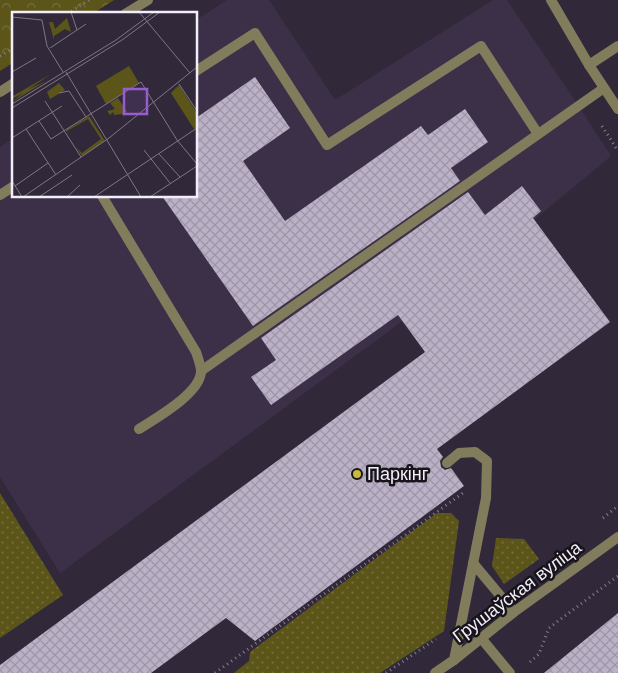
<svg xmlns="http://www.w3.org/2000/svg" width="618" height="673" viewBox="0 0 618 673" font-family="Arial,sans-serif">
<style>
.built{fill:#3c3048}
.grass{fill:url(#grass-dots)}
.park{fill:url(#park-crowns)}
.building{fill:url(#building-cross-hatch)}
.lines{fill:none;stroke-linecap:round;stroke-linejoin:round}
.path{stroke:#87808f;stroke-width:3;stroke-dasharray:1 4;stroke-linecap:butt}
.lane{stroke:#807c5c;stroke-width:10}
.street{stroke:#807c5c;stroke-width:10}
.poi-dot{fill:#c9ba3a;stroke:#17141b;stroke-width:2}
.labels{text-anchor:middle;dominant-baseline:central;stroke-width:5;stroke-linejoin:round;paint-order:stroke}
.poi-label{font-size:18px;fill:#f3edf9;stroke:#17141b;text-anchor:start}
.street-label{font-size:18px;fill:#f3edf9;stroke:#17141b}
.inset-road{fill:none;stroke:#7f7786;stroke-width:1}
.view{fill:#995cce;fill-opacity:0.15;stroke:#995cce;stroke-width:2.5}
.inset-edge{fill:none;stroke:#f3edf9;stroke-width:2.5}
</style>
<defs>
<pattern id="grass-dots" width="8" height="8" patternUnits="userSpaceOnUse" patternTransform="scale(1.25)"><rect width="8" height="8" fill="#5c551a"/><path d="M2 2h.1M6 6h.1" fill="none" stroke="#746e3c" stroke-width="1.8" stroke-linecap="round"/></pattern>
<pattern id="park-crowns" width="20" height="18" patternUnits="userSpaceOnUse" patternTransform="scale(1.25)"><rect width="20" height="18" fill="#5c551a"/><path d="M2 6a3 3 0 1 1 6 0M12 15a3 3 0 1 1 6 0" fill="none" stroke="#746e3c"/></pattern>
<pattern id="building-cross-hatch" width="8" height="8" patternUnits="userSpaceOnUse" patternTransform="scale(1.25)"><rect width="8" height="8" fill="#bbb1c7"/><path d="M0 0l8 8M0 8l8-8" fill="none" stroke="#9e96a8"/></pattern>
</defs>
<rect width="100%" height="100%" fill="#31293a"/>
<path class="built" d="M 227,0 L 269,0 L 335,100 L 493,0 L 507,0 L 578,105 L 611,156 L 488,258 L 60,573 L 0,477 L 0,147 L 14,138 L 14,196 L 196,196 L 196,20 Z"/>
<g class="grass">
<path d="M 0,493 L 63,595 L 0,638 Z"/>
<path d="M 437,513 L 451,513 L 459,521 L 444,631 L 380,673 L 234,673 L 249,661 L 250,652 Z"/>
<path d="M 496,538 L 524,539 L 539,559 L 504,584 L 492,566 Z"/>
</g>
<path class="park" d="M 0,0 L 114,0 L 92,14 L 14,14 L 14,62 L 0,71 Z"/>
<g class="building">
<path d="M 255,77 L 290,128 L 243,161 L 285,221 L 421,126 L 428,135 L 465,109 L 488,142 L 451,168 L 460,181 L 253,326 L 162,196 L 196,196 L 196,118 Z"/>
<path d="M 522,186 L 541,211 L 533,218 L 610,322 L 437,449 L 443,457 L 440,461 L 441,467 L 445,470 L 451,468 L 464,486 L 255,641 L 226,618 L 151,673 L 0,673 L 0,665 L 425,352 L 398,315 L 271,405 L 251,377 L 276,360 L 261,338 L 468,192 L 485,215 Z"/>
<path d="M 618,613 L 618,673 L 544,673 Z"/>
</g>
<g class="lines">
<g class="path">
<path d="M 67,14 L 89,0"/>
<path d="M 0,56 L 14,48"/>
<path d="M 602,126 L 618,151"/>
<path d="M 603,518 L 618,506"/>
<path d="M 530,662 L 539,654 L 549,628 L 618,576"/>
<path d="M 215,673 L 463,493"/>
<path d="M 386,673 L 436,639"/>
</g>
<g class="lane">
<path d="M 589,65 L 618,46"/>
<path d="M 196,71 L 255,33 L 327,145 L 481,46 L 538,134"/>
<path d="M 0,195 L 14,186"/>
<path d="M 102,196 L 196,352 C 198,358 201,366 201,371 C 201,393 156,418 139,429"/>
<path d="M 201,371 L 604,88"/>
<path d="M 447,463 L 459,453 L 475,452 L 487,461 L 486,498 L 454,660"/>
<path d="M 473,563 L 514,612"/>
<path d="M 481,638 L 510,673"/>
</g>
<g class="street">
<path d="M 551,0 L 589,65 L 618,109"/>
<path d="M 125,14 L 148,0"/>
<path d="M 0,92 L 14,83"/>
<path d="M 435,673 L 454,660 L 514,612 L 618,537"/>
</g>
</g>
<circle class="poi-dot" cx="357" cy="474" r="5"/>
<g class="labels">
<g class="poi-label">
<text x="367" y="474">Паркінг</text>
</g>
<g class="street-label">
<text transform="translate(517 592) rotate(-37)">Грушаўская вуліца</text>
</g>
</g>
<g transform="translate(12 12)">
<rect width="185" height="185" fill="#31293a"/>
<path d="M 55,6 L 59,20 L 53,17 L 42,24 L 42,28 L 37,10 L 41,10 L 43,17 ZM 39,62 L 17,77 L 34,69 L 0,90 L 11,81 L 0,87 L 1,84 ZM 47,71 L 53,78 L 38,87 L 35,80 ZM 167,73 L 185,101 L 185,115 L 182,117 L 159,81 ZM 106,86 L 115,100 L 111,102 L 113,106 L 110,102 L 102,103 L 101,100 L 98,103 L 95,99 L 103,97 L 98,91 ZM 77,104 L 93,129 L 70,144 L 64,135 L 70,141 L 89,127 L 76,107 L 55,119 L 59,126 L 54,118 Z" fill="#5c551a"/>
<path d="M 117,54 L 127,71 L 94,92 L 84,74 Z" fill="#5c551a"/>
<path class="inset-road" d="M 59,0 L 65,18M 127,0 L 178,61M 0,5 L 30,8M 30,8 L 35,34 L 51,60M 38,36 L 74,12M 0,60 L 24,46M 54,60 L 129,185M 167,72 L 185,99M 47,81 L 57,79 L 74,105M 33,89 L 69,145M 0,92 L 104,28 L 142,0M 0,96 L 110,28 L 148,0M 27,109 L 39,127 L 129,70 L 165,128 L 185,152M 14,117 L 44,163M 0,126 L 50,94M 132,138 L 158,171M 147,142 L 168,165M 0,169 L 10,185M 3,174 L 36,151M 11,185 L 97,126 L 185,55M 27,185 L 60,163M 55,185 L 68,173M 82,185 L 185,116M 138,185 L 185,154"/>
<path class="view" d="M 112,77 L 135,77 L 135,102 L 112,102 Z"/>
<rect width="185" height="185" class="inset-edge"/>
</g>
</svg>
